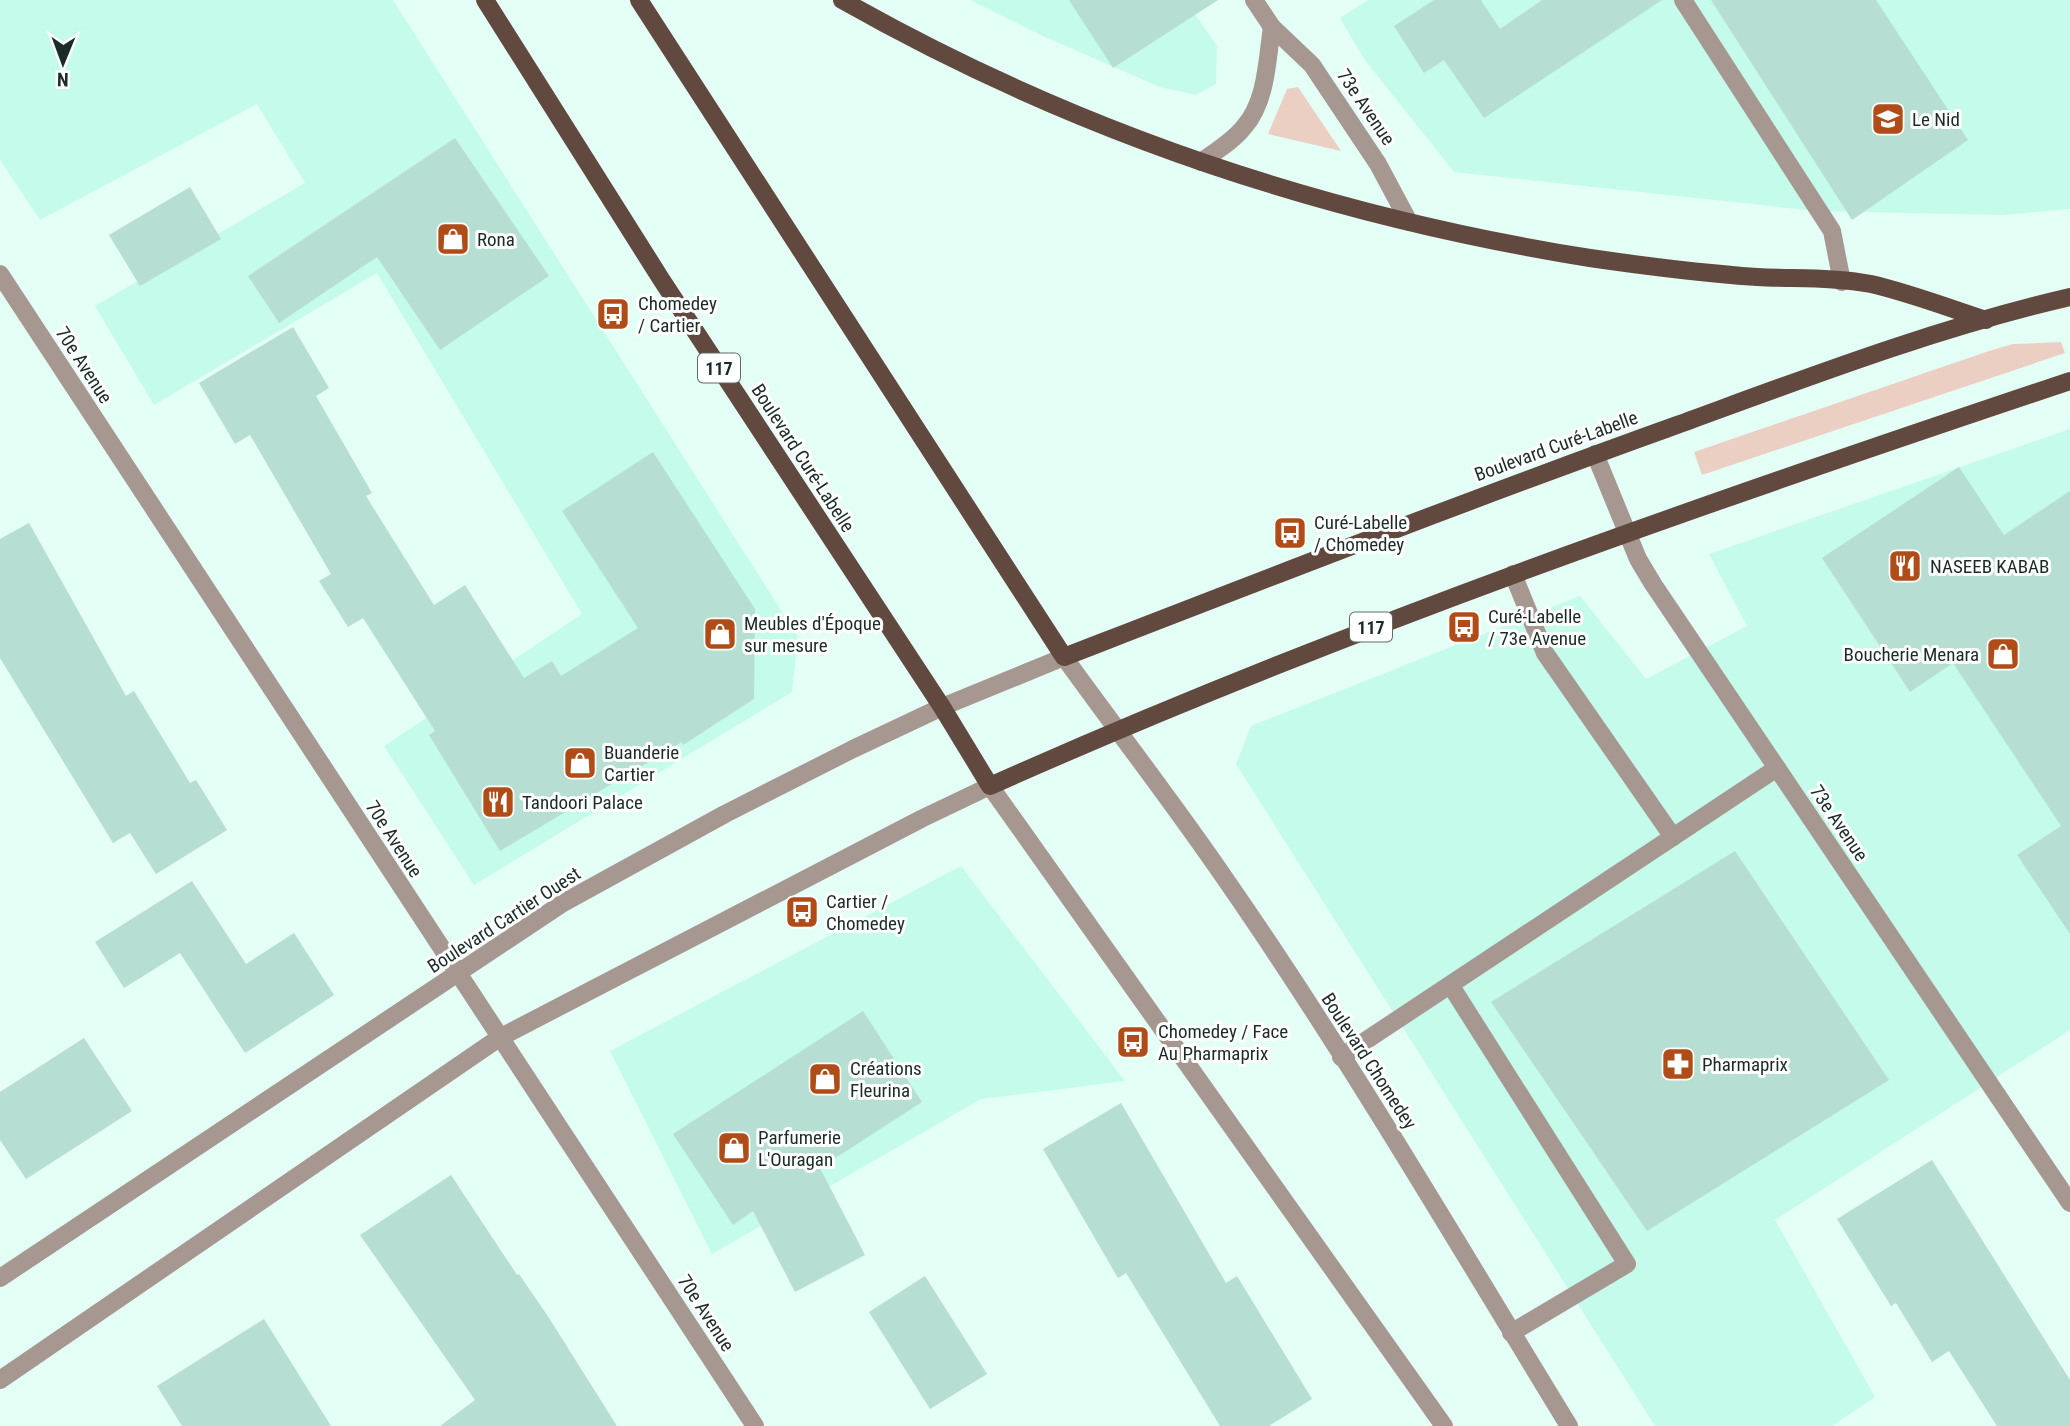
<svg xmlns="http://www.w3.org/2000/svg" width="2070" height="1426" viewBox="0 0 2070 1426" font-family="'Roboto Condensed',sans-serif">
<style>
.built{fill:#c5fbeb}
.green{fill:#eccfc3}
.building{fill:#b7ded2}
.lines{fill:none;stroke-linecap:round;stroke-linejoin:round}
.minor{stroke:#a69791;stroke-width:18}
.major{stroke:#62493f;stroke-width:18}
.labels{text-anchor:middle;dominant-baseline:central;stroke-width:6;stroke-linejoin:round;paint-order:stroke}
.shield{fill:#fff;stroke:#5f6b68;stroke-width:2}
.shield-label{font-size:18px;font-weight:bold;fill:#1b2c27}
.street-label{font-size:19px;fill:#1b2c27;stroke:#fff}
.poi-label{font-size:19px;fill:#1b2c27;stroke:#fff;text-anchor:start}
</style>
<rect width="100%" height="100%" fill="#e4fff6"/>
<g class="built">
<path d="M 0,0 L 393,0 L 798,637 L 792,692 L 474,885 L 384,746 L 582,614 L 377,273 L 154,405 L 95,306 L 305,183 L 257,104 L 40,220 L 0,160 Z"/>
<path d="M 970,0 L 1185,0 L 1217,46 L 1216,84 L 1196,95 L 1160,87 L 1045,37 Z"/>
<path d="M 1368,0 L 2070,0 L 2070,209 L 2002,215 L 1816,211 L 1454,172 L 1364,59 L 1340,18 Z"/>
<path d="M 2070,429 L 2070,1030 L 1775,1220 L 1875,1397 L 1832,1426 L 1655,1426 L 1236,764 L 1251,726 L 1580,596 L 1646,679 L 1747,626 L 1709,554 Z"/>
<path d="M 961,866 L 1125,1081 L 981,1099 L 712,1254 L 610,1051 Z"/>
</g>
<g class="green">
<path d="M 1298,87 L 1341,151 L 1268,134 L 1287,89 Z"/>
<path d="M 2061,342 L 2065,353 L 1702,475 L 1694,452 L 1989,351 L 2013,344 Z"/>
</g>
<g class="building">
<path d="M 1069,0 L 1218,0 L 1113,68 Z"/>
<path d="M 1434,0 L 1481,0 L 1500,29 L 1542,0 L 1662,0 L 1484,118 L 1444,60 L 1424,73 L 1394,26 Z"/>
<path d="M 1711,0 L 1876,0 L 1968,140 L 1852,220 Z"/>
<path d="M 455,138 L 549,276 L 440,350 L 377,257 L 279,323 L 248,276 Z"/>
<path d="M 190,187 L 221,239 L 140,286 L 109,235 Z"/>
<path d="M 293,327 L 329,388 L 316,396 L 372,493 L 366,496 L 434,605 L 465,585 L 524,678 L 552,661 L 561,676 L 638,628 L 562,511 L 653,452 L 755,609 L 754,699 L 683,745 L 682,742 L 500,851 L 429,735 L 435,731 L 363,618 L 348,627 L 319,581 L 331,574 L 250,435 L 235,444 L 199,383 Z"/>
<path d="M 1959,467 L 2004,535 L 2070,491 L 2070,934 L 2017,855 L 2061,826 L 1953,663 L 1910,692 L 1822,558 Z"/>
<path d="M 29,523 L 126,696 L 134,691 L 190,783 L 196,780 L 227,830 L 156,874 L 130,833 L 113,843 L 0,658 L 0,539 Z"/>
<path d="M 1735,851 L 1889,1080 L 1647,1231 L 1491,1002 Z"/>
<path d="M 192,881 L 246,964 L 294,933 L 334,995 L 245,1053 L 180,953 L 124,988 L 95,942 Z"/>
<path d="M 863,1011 L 922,1102 L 820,1168 L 865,1255 L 795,1292 L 753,1211 L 733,1225 L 673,1134 Z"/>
<path d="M 84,1038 L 132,1111 L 26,1179 L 0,1140 L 0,1092 Z"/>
<path d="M 1121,1103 L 1226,1283 L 1237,1276 L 1312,1399 L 1269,1426 L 1220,1426 L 1126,1273 L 1118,1278 L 1043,1149 Z"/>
<path d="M 1932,1160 L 2070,1380 L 2070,1426 L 1997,1426 L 1949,1351 L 1932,1362 L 1896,1303 L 1891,1306 L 1837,1219 Z"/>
<path d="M 451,1175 L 517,1275 L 519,1274 L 549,1318 L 617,1426 L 440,1426 L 475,1400 L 360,1235 Z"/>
<path d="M 925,1276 L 987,1374 L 930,1409 L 869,1312 Z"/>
<path d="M 264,1319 L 331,1426 L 182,1426 L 157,1386 Z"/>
</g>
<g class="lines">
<g class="minor">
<path d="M 1254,0 L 1272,27 L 1312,65 L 1378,164 L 1409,222"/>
<path d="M 1683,0 L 1832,231 L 1842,282"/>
<path d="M 1201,162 C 1216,151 1233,141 1244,127 C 1267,101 1267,59 1272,27"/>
<path d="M 0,274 L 755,1426"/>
<path d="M 1595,454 L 1638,559 L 1653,584 L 2070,1203"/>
<path d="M 1513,574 L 1545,653 L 1673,837"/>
<path d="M 1451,986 L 1627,1264 L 1511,1333"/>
<path d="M 1341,1057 L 1777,768"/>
<path d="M 0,1278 L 563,903 L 725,814 L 853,749 L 942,707 L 1064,657 C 1118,732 1174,804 1226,880 C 1348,1056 1457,1243 1569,1426"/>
<path d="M 0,1380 L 499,1038 L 923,818 L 990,786 L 1444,1426"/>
</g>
<g class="major">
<path d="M 485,0 L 661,279 L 942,707 L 990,786 C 1342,629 1705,503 2070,381"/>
<path d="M 639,0 L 1064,657 C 1268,578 1471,499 1677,425 C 1806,378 1936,328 2070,297"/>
<path d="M 842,0 C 1073,131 1327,216 1590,258 C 1645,266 1701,273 1757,277 C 1794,279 1835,277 1871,284 C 1910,293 1949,308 1986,320"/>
</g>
</g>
<defs>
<symbol id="school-square" viewBox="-11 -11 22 22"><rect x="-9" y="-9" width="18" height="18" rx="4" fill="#af4c17" stroke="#fff"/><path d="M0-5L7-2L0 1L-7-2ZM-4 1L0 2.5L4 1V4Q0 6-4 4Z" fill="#fff"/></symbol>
<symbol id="shop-square" viewBox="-11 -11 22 22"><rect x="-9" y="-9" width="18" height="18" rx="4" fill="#af4c17" stroke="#fff"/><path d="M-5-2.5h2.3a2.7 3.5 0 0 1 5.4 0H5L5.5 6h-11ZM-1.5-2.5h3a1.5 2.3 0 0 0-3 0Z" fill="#fff"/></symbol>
<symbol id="bus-square" viewBox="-11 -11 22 22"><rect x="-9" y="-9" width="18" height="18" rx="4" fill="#af4c17" stroke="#fff"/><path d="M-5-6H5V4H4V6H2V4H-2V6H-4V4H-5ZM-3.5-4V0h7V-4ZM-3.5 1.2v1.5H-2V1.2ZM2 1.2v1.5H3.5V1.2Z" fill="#fff"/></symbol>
<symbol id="restaurant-square" viewBox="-11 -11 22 22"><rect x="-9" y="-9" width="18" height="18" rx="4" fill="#af4c17" stroke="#fff"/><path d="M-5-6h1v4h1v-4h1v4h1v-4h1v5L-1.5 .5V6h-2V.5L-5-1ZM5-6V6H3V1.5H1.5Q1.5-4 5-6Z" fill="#fff"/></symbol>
<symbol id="pharmacy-square" viewBox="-11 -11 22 22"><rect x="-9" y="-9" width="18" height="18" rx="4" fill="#af4c17" stroke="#fff"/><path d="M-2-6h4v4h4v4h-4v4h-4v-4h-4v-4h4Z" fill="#fff"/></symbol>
</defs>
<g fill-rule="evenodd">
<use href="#school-square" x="1869" y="100" width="38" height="38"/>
<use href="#shop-square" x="434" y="220" width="38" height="38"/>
<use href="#bus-square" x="594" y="295" width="38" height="38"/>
<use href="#bus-square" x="1271" y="514" width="38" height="38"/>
<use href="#restaurant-square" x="1886" y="547" width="38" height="38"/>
<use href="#bus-square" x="1445" y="608" width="38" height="38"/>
<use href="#shop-square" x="701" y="615" width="38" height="38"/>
<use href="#shop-square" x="1984" y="635" width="38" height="38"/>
<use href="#shop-square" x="561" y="744" width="38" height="38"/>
<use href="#restaurant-square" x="479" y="783" width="38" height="38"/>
<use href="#bus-square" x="783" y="893" width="38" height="38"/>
<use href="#bus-square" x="1114" y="1023" width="38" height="38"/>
<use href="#pharmacy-square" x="1659" y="1045" width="38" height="38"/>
<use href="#shop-square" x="806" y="1060" width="38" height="38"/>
<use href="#shop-square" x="715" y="1129" width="38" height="38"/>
</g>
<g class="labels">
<g class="shield">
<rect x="698" y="353.5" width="42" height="29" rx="5"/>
<rect x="1350" y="612.5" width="42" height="29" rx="5"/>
</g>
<g class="shield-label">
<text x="719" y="368">117</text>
<text x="1371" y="627">117</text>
</g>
<g class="street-label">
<text transform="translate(1366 107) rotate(56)">73e Avenue</text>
<text transform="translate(84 365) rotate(57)">70e Avenue</text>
<text transform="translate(1556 446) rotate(-20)">Boulevard Curé-Labelle</text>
<text transform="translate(803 458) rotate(57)">Boulevard Curé-Labelle</text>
<text transform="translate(1839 823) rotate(56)">73e Avenue</text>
<text transform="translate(394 839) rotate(57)">70e Avenue</text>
<text transform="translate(504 920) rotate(-33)">Boulevard Cartier Ouest</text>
<text transform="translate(1369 1061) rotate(57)">Boulevard Chomedey</text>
<text transform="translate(706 1313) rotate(57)">70e Avenue</text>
</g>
<g class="poi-label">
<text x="1912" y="119">Le Nid</text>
<text x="477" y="239">Rona</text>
<text x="638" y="303">Chomedey<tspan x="638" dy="22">/ Cartier</tspan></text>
<text x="1314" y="522">Curé-Labelle<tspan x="1314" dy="22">/ Chomedey</tspan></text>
<text x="1930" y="566">NASEEB KABAB</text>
<text x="1488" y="616">Curé-Labelle<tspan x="1488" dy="22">/ 73e Avenue</tspan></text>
<text x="744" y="623">Meubles d'Époque<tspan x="744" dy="22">sur mesure</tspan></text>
<text x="1979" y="654" text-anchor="end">Boucherie Menara</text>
<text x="604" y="752">Buanderie<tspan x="604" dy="22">Cartier</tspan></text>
<text x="522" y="802">Tandoori Palace</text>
<text x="826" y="901">Cartier /<tspan x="826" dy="22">Chomedey</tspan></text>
<text x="1158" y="1031">Chomedey / Face<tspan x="1158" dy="22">Au Pharmaprix</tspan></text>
<text x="1702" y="1064">Pharmaprix</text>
<text x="850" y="1068">Créations<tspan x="850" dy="22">Fleurina</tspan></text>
<text x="758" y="1137">Parfumerie<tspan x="758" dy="22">L'Ouragan</tspan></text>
</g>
</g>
<g transform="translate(63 63) rotate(181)" stroke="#ffffff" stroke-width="5" paint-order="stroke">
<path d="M0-5L12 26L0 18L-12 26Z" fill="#1b2c27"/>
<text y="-10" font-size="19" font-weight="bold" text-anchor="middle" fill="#1b2c27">N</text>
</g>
</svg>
